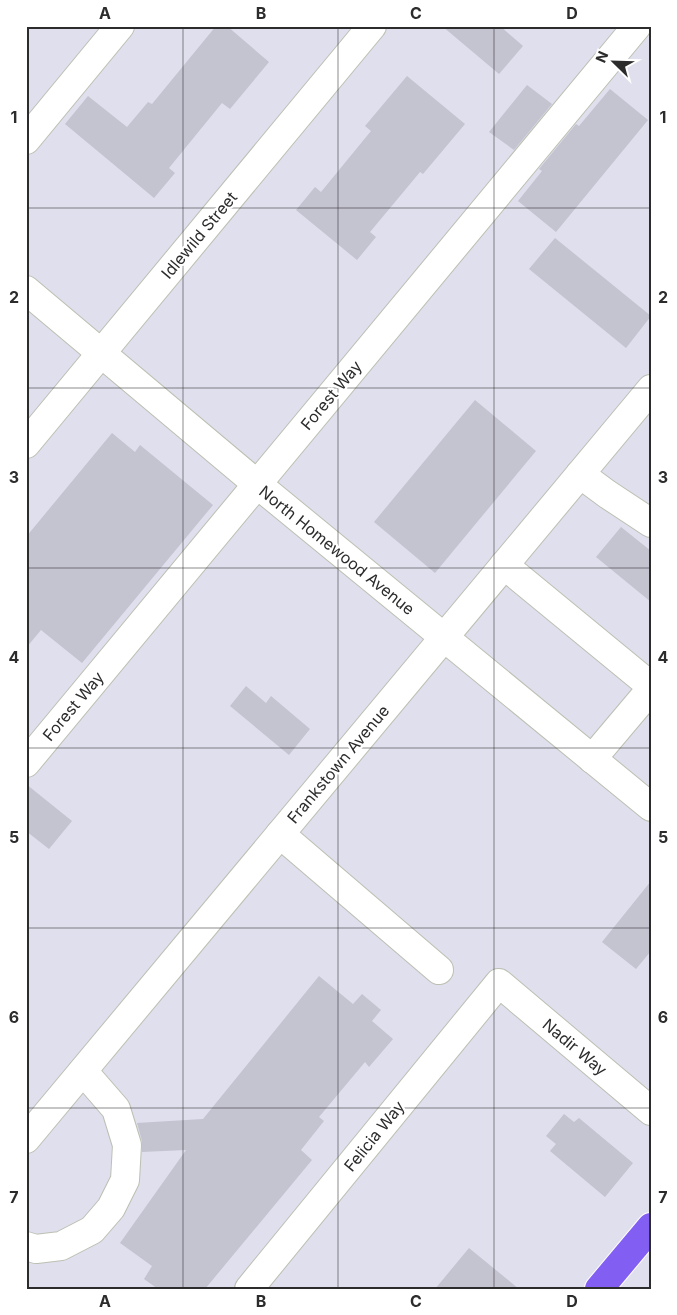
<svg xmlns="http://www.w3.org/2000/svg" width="677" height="1315" viewBox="0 0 677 1315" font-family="Inter,sans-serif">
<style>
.building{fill:#c4c3d0}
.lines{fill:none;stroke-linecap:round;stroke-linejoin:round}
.minor-casing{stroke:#bcc0b2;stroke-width:30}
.major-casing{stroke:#fff;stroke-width:30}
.minor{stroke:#fff;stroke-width:28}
.major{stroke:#825ff2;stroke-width:28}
.grid{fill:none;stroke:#2c2c2c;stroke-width:1;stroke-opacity:0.55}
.labels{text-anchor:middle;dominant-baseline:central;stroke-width:4.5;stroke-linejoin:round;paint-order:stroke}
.street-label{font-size:16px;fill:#2c2c2c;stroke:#fff}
.neatline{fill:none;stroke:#2c2c2c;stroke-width:2}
.grid-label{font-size:16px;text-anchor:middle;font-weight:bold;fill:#2c2c2c}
</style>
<rect width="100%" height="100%" fill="#dfdfee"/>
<g class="building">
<path d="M 216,26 L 227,26 L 269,62 L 230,109 L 222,103 L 169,168 L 175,173 L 154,198 L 65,124 L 88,96 L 127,127 L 148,102 L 152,104 Z"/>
<path d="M 442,26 L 500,26 L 523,46 L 499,74 Z"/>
<path d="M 407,76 L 465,124 L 423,174 L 420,172 L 370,232 L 376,237 L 357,260 L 296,210 L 315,187 L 321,192 L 371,131 L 365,126 Z"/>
<path d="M 527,85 L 552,104 L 514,150 L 489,132 Z"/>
<path d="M 610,89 L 648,120 L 556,232 L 518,201 L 542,171 L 539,169 L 576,124 L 579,126 Z"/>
<path d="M 555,238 L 651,316 L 626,348 L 529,269 Z"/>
<path d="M 475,400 L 536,451 L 435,573 L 374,522 Z"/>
<path d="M 112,433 L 135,452 L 140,445 L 213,505 L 82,663 L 41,630 L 26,648 L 26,537 Z"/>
<path d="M 621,527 L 651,551 L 651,602 L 596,557 Z"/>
<path d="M 246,686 L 266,703 L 271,696 L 310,729 L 289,755 L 230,706 Z"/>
<path d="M 26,784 L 72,821 L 49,849 L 26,831 Z"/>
<path d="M 651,881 L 651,951 L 636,969 L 602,942 Z"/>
<path d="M 319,976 L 353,1004 L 362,994 L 381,1010 L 372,1021 L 393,1039 L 369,1067 L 365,1062 L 319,1117 L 324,1121 L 301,1150 L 312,1160 L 205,1289 L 158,1289 L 144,1279 L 152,1266 L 120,1243 L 186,1150 L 142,1152 L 142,1141 L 137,1123 L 203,1119 Z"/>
<path d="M 564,1114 L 574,1122 L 579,1118 L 633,1163 L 605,1197 L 550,1151 L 556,1144 L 546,1136 Z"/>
<path d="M 469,1248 L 519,1289 L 435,1289 Z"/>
</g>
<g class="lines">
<defs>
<g id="minor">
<path d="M 26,140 L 120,26"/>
<path d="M 26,290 L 257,484 L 651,807"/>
<path d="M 26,444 L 372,26"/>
<path d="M 580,474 L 607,494 L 651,523"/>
<path d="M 504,565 L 651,686"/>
<path d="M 592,759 L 651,689"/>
<path d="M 26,763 L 637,26"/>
<path d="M 280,834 L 439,970"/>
<path d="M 26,1139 L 651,389"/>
<path d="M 26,1246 L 36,1249 L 61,1246 L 92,1230 L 111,1208 L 125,1180 L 127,1145 L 116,1109 L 83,1071"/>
<path d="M 249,1289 L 499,983 L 651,1111"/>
</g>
<path id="major" d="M 599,1289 L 651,1227"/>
</defs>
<use href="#minor" class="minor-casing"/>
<use href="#major" class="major-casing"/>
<use href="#minor" class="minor"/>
<use href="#major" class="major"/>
</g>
<path class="grid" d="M 183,26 L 183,1289M 338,26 L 338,1289M 494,26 L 494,1289M 26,208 L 651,208M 26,388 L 651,388M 26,568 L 651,568M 26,748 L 651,748M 26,928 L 651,928M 26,1108 L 651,1108"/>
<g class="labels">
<g class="street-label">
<text transform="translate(199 235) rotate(-50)">Idlewild Street</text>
<text transform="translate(331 395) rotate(-50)">Forest Way</text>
<text transform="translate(337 550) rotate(39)">North Homewood Avenue</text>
<text transform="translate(73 706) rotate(-50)">Forest Way</text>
<text transform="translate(338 764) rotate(-50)">Frankstown Avenue</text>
<text transform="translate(575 1047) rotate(40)">Nadir Way</text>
<text transform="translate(374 1136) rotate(-51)">Felicia Way</text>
</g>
</g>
<rect width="677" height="1315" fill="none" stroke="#ffffff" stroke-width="55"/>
<g transform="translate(614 62) rotate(293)" stroke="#ffffff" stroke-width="4" paint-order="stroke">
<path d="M0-4L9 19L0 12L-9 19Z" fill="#2c2c2c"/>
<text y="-8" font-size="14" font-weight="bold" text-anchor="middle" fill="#2c2c2c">N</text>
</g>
<rect x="28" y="28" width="622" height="1260" class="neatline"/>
<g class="grid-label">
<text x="105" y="19">A</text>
<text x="261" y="19">B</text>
<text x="416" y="19">C</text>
<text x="572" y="19">D</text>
<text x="14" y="123">1</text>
<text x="663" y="123">1</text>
<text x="14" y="303">2</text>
<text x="663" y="303">2</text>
<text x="14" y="483">3</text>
<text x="663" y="483">3</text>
<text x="14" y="663">4</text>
<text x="663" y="663">4</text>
<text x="14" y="843">5</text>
<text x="663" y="843">5</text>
<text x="14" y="1023">6</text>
<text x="663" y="1023">6</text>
<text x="14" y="1203">7</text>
<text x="663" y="1203">7</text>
<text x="105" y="1307">A</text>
<text x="261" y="1307">B</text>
<text x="416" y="1307">C</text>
<text x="572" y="1307">D</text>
</g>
</svg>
